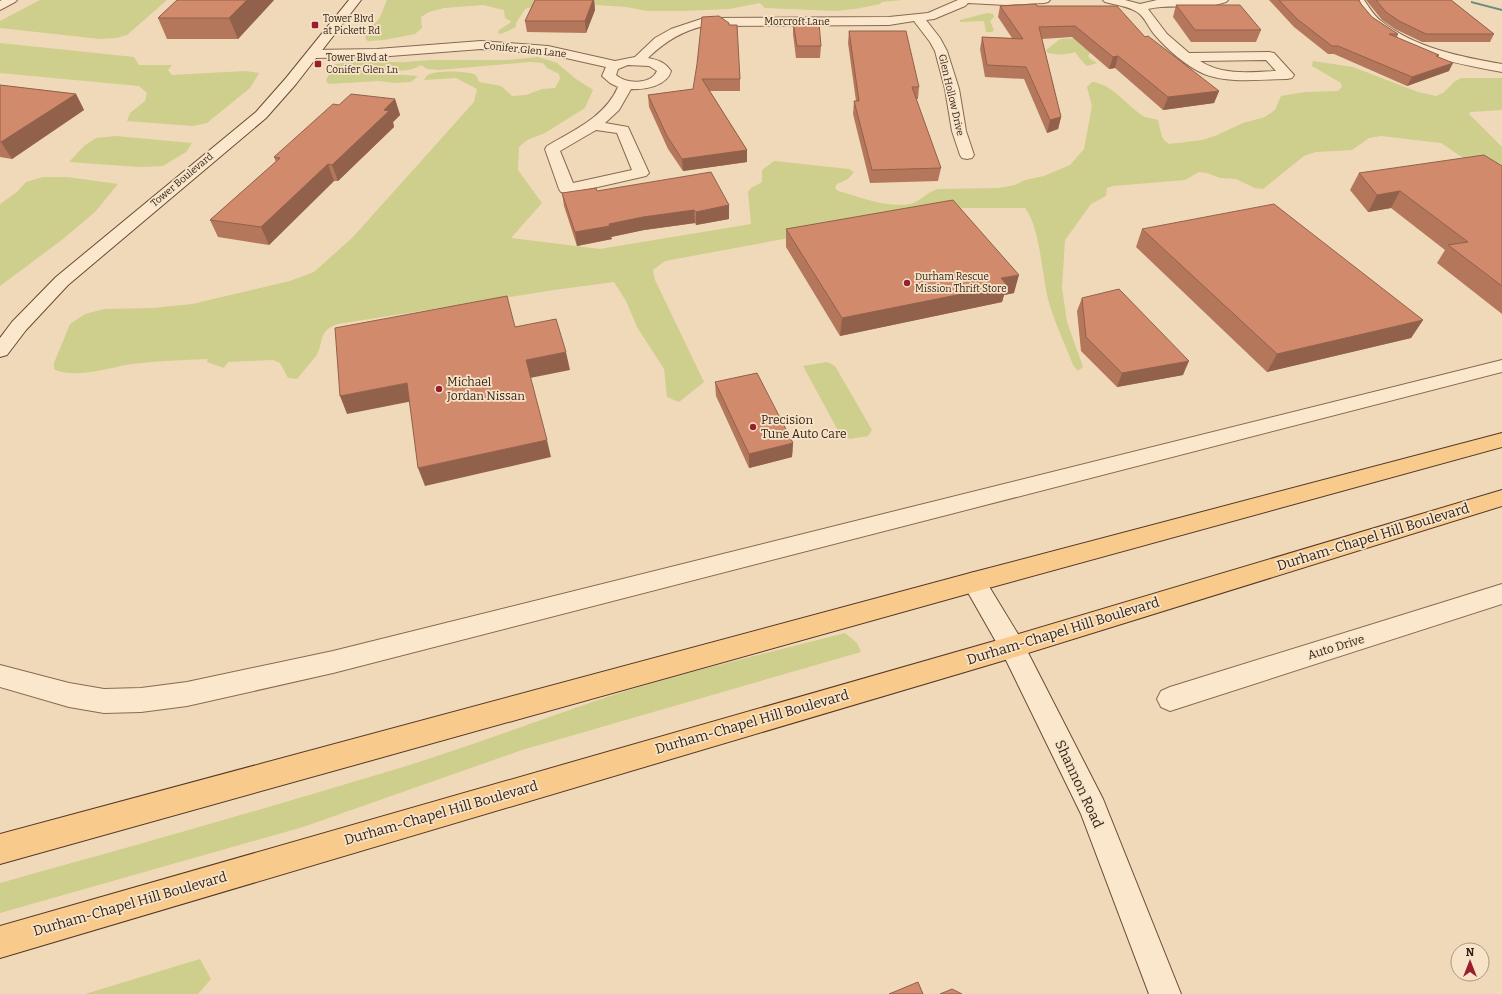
<svg xmlns="http://www.w3.org/2000/svg" width="1502" height="994" viewBox="0 0 1502 994" font-family="Bitter,serif">
<style>
.green{fill:#cece8d}
.lines{fill:none;stroke-linecap:round;stroke-linejoin:round}
.stream{fill:#668d7f;fill-rule:evenodd}
.street-casing{stroke:#876953;stroke-width:2}
.secondary-casing{stroke:#684a36;stroke-width:2}
.primary-casing{stroke:#543728;stroke-width:2}
.street{fill:#fbe8cc;fill-rule:evenodd}
.secondary{fill:#fbe8cc;fill-rule:evenodd}
.primary{fill:#f8ca8c;fill-rule:evenodd}
.wall{fill:#b4775c}
.shaded-wall{fill:#92614b}
.building{fill:#d18a6b;stroke:#92614b}
.poi-dot{fill:#9a1f2e;stroke:#f7e4c8;stroke-width:1.5}
.labels{text-anchor:middle;dominant-baseline:central;stroke-width:3.5;stroke-linejoin:round;paint-order:stroke}
.far-poi-label{font-size:10px;fill:#352319;stroke:#f7e4c8;text-anchor:start}
.far-street-label{font-size:10px;fill:#352319;stroke:#f7e4c8}
.poi-label{font-size:12px;fill:#352319;stroke:#f7e4c8;text-anchor:start}
.street-label{font-size:12px;fill:#352319;stroke:#f7e4c8}
.near-street-label{font-size:14px;fill:#352319;stroke:#f7e4c8}
</style>
<rect width="100%" height="100%" fill="#f0d9b8"/>
<g class="green">
<path d="M 40,0 L 167,0 L 127,35 L 116,38 L 100,39 L 0,28 L 0,21 Z"/>
<path d="M 387,0 L 903,0 L 882,2 L 880,4 L 855,9 L 835,11 L 765,8 L 760,3 L 729,9 L 682,11 L 647,11 L 626,7 L 582,4 L 535,6 L 525,9 L 516,23 L 516,27 L 501,34 L 498,33 L 499,30 L 510,23 L 511,21 L 505,18 L 504,10 L 483,5 L 444,8 L 429,12 L 421,17 L 422,28 L 415,34 L 384,40 L 368,41 L 366,40 C 364,27 370,29 378,20 C 382,15 384,6 387,0 Z"/>
<path d="M 987,13 L 993,14 L 994,17 L 990,21 L 994,30 L 992,32 L 986,32 L 984,21 L 960,22 L 960,20 Z"/>
<path d="M 1082,38 L 1091,52 L 1088,56 C 1090,60 1094,60 1097,63 L 1087,66 L 1081,60 L 1075,52 C 1067,55 1057,55 1048,53 L 1046,50 L 1060,39 Z"/>
<path d="M 0,43 L 134,57 L 139,65 L 172,65 L 168,70 L 172,75 L 245,71 L 259,73 L 250,88 L 207,123 L 193,126 L 127,121 L 130,113 L 145,101 L 147,93 L 139,86 L 0,73 Z"/>
<path d="M 538,57 L 557,63 L 576,79 L 593,90 L 585,108 L 545,133 L 527,140 L 519,147 L 518,170 L 542,203 L 511,238 L 600,249 L 751,224 L 748,192 L 751,188 L 762,182 L 762,170 L 774,161 L 849,169 L 854,172 L 848,179 L 837,184 L 835,188 L 838,191 C 860,197 886,208 910,204 C 919,202 927,192 938,189 L 999,188 L 1015,185 L 1025,180 L 1044,176 L 1070,165 L 1084,149 L 1092,106 L 1087,87 L 1092,82 C 1114,84 1128,108 1145,117 C 1149,118 1154,119 1158,120 L 1162,137 L 1165,141 L 1169,144 L 1202,140 L 1215,136 L 1243,123 L 1265,117 L 1275,110 L 1281,96 L 1305,92 L 1338,91 L 1342,87 L 1341,83 L 1312,66 L 1313,61 L 1353,67 L 1418,92 L 1436,96 L 1443,93 L 1454,82 L 1461,78 L 1502,78 L 1502,110 L 1470,112 L 1469,114 L 1502,147 L 1502,184 L 1441,143 L 1381,136 L 1369,138 L 1352,150 L 1316,152 L 1304,156 L 1263,189 L 1255,188 L 1236,179 L 1220,178 L 1207,173 L 1199,172 L 1185,180 L 1113,186 L 1107,188 L 1106,196 L 1091,204 L 1065,240 L 1062,288 L 1067,322 L 1083,367 L 1078,371 L 1073,365 C 1065,344 1054,322 1048,299 C 1042,275 1040,227 1025,208 L 951,208 L 665,261 L 653,270 L 655,280 L 704,382 L 679,402 L 667,397 L 664,369 L 637,327 L 626,301 L 614,282 L 554,290 L 338,324 C 317,331 325,341 316,356 C 310,364 303,371 297,379 L 288,378 L 280,363 L 273,360 L 228,362 L 224,368 L 207,362 L 208,359 C 183,360 157,361 132,364 C 111,367 72,380 54,369 L 54,363 L 70,324 L 85,314 L 105,309 L 153,308 L 192,304 L 290,281 L 314,272 L 353,237 L 474,102 L 477,89 L 456,78 L 424,80 C 425,78 426,76 428,75 C 437,70 468,71 476,75 L 479,82 L 501,86 L 512,96 L 526,95 L 542,89 L 555,88 L 560,79 L 559,74 L 547,68 L 543,63 L 530,62 L 439,70 L 427,69 L 421,65 C 404,76 383,67 366,69 L 364,72 L 418,76 L 411,82 L 396,83 L 378,81 L 329,84 L 326,81 L 332,66 L 336,64 L 351,62 L 405,62 L 431,60 L 507,60 Z"/>
<path d="M 116,136 L 192,143 L 186,152 L 163,166 L 139,167 L 69,162 L 84,146 L 96,138 Z"/>
<path d="M 43,177 L 67,177 L 118,184 L 95,212 L 63,239 L 0,286 L 0,204 L 17,192 L 26,182 Z"/>
<path d="M 827,362 L 835,366 L 872,430 L 868,436 L 850,439 L 841,436 L 803,366 Z"/>
<path d="M 845,633 L 857,643 L 861,652 L 522,750 L 303,827 L 0,913 L 0,883 C 134,846 267,808 400,768 C 468,747 534,722 601,699 C 681,673 764,654 845,633 Z"/>
<path d="M 200,959 L 211,979 L 198,994 L 85,994 Z"/>
</g>
<g class="lines">
<path class="stream" d="M 1471,1 L 1502,9 L 1502,11 L 1471,3 Z"/>
<defs>
<g id="street">
<path d="M 2,0 L 17,0 L 15,2 L 0,10 L 0,1 Z"/>
<path d="M 958,0 L 1050,0 L 1048,2 L 1044,3 L 1006,5 L 968,3 L 965,6 L 934,19 L 926,20 L 940,38 L 947,51 L 959,89 L 966,131 L 974,155 L 972,158 L 967,159 L 962,158 L 960,155 L 952,131 L 945,89 L 935,51 L 930,42 L 914,21 L 889,25 L 704,26 C 682,31 666,41 650,56 L 648,58 C 658,60 665,62 671,71 C 667,86 644,90 631,89 L 619,110 L 605,123 L 628,127 L 649,173 L 646,176 L 567,194 L 561,192 L 559,189 L 545,149 L 547,146 C 574,130 605,117 618,87 L 610,83 L 602,76 L 606,67 L 548,54 L 481,49 L 377,57 L 313,58 L 308,57 L 307,54 L 308,51 L 313,50 L 377,49 L 481,41 L 548,46 L 615,61 L 635,57 L 655,38 L 671,29 L 704,18 L 889,17 L 928,13 ZM 628,65 L 649,66 L 657,71 C 651,85 626,84 616,75 L 618,69 ZM 596,130 L 617,133 L 632,170 L 573,183 L 560,151 Z"/>
<path d="M 1103,0 L 1125,0 L 1140,4 L 1157,0 L 1228,0 L 1226,2 C 1200,11 1174,3 1148,9 L 1167,34 L 1189,53 L 1269,52 L 1274,53 L 1294,75 L 1292,78 L 1287,79 C 1260,79 1230,84 1204,74 C 1186,66 1167,49 1154,34 C 1148,27 1145,17 1137,12 C 1128,6 1116,5 1105,2 ZM 1266,60 L 1276,71 C 1250,72 1223,76 1200,61 Z"/>
<path d="M 1352,0 L 1364,0 C 1369,7 1374,16 1381,21 C 1415,48 1461,57 1502,64 L 1502,72 C 1459,64 1408,55 1373,27 C 1364,20 1358,9 1352,0 Z"/>
<path d="M 1502,360 L 1502,372 L 333,673 L 187,706 L 141,712 L 104,713 L 69,707 L 0,687 L 0,665 L 69,683 L 104,689 L 141,688 L 187,682 L 333,651 Z"/>
<path d="M 1502,584 L 1502,604 L 1170,711 L 1161,707 L 1157,699 L 1161,691 L 1170,687 Z"/>
</g>
<g id="secondary">
<path d="M 349,0 L 361,0 L 296,84 L 266,118 L 68,285 L 26,330 L 7,355 L 0,357 L 0,338 L 12,322 L 56,277 L 256,112 L 286,78 Z"/>
<path d="M 974,572 L 982,575 L 1021,639 L 1103,799 L 1181,994 L 1149,994 L 1081,814 L 1003,654 L 962,582 L 966,575 Z"/>
</g>
<g id="primary">
<path d="M 1502,433 L 1502,447 L 974,592 L 0,864 L 0,834 L 974,572 Z"/>
<path d="M 1502,490 L 1502,506 L 1012,658 L 0,958 L 0,926 L 1012,636 Z"/>
</g>
</defs>
<use href="#street" class="street-casing"/>
<use href="#secondary" class="secondary-casing"/>
<use href="#primary" class="primary-casing"/>
<use href="#street" class="street"/>
<use href="#secondary" class="secondary"/>
<use href="#primary" class="primary"/>
</g>
<g class="wall">
<path d="M 177,0 L 274,0 L 238,39 L 167,39 L 158,18 Z"/>
<path d="M 535,0 L 594,0 L 595,10 L 586,33 L 527,32 L 525,21 Z"/>
<path d="M 1269,0 L 1359,0 L 1361,4 L 1372,17 L 1398,34 L 1397,38 L 1438,56 L 1449,71 L 1407,86 L 1334,54 L 1328,54 L 1294,27 Z"/>
<path d="M 1366,0 L 1451,0 L 1494,34 L 1490,42 L 1422,42 L 1395,29 L 1382,20 Z"/>
<path d="M 1176,5 L 1261,30 L 1256,42 L 1191,42 L 1173,17 Z"/>
<path d="M 1000,6 L 1037,6 L 1145,37 L 1219,91 L 1214,103 L 1163,110 L 1115,68 L 1109,69 L 1072,37 L 1042,39 L 1061,117 L 1058,129 L 1047,133 L 1024,79 L 985,77 L 980,49 L 982,37 L 1012,38 L 998,17 Z"/>
<path d="M 793,22 L 821,46 L 820,58 L 796,58 L 793,34 Z"/>
<path d="M 729,25 L 740,79 L 740,91 L 710,91 L 747,150 L 747,162 L 683,171 L 668,149 L 649,107 L 648,95 L 693,89 Z"/>
<path d="M 849,31 L 919,87 L 918,99 L 916,99 L 941,168 L 938,181 L 870,183 L 853,114 L 854,101 L 856,101 L 848,43 Z"/>
<path d="M 0,85 L 76,94 L 84,110 L 12,159 L 0,157 Z"/>
<path d="M 395,99 L 400,115 L 393,122 L 394,127 L 338,181 L 334,181 L 269,245 L 218,237 L 210,220 L 276,162 L 274,157 L 339,105 Z"/>
<path d="M 1502,166 L 1502,314 L 1437,263 L 1445,250 L 1391,208 L 1368,212 L 1350,190 L 1359,173 Z"/>
<path d="M 597,191 L 729,205 L 729,219 L 696,225 L 695,223 L 644,230 L 611,237 L 612,239 L 577,246 L 564,206 L 562,193 Z"/>
<path d="M 786,229 L 1014,293 L 1004,295 L 1002,302 L 840,336 L 786,247 Z"/>
<path d="M 1142,229 L 1423,320 L 1411,338 L 1267,372 L 1136,247 Z"/>
<path d="M 1082,298 L 1183,375 L 1117,387 L 1081,351 L 1077,311 Z"/>
<path d="M 715,382 L 793,443 L 792,457 L 749,468 L 716,396 Z"/>
</g>
<g class="shaded-wall">
<path d="M 247,0 L 274,0 L 238,39 L 229,18 Z"/>
<path d="M 593,0 L 594,0 L 595,10 L 586,33 L 585,21 Z"/>
<path d="M 1118,56 L 1115,68 L 1109,69 L 1113,57 Z"/>
<path d="M 1453,63 L 1449,71 L 1407,86 L 1412,77 Z"/>
<path d="M 1219,91 L 1214,103 L 1163,110 L 1168,97 Z"/>
<path d="M 76,94 L 84,110 L 12,159 L 1,142 Z"/>
<path d="M 395,99 L 400,115 L 393,122 L 394,127 L 338,181 L 332,165 Z"/>
<path d="M 1061,117 L 1058,129 L 1047,133 L 1050,120 Z"/>
<path d="M 747,150 L 747,162 L 683,171 L 682,159 Z"/>
<path d="M 328,164 L 334,181 L 269,245 L 261,227 Z"/>
<path d="M 1400,191 L 1391,208 L 1368,212 L 1377,195 Z"/>
<path d="M 729,205 L 729,219 L 696,225 L 696,212 Z"/>
<path d="M 694,210 L 695,223 L 644,230 L 611,237 L 612,239 L 577,246 L 575,232 L 609,224 L 643,217 Z"/>
<path d="M 1019,275 L 1014,293 L 1004,295 L 1002,302 L 840,336 L 842,318 L 1001,278 Z"/>
<path d="M 1423,320 L 1411,338 L 1267,372 L 1277,354 Z"/>
<path d="M 566,352 L 570,370 L 530,378 L 526,360 Z"/>
<path d="M 1189,361 L 1183,375 L 1117,387 L 1122,373 Z"/>
<path d="M 407,383 L 413,401 L 347,414 L 340,396 Z"/>
<path d="M 547,440 L 551,457 L 425,486 L 418,468 Z"/>
<path d="M 793,443 L 792,457 L 749,468 L 749,454 Z"/>
</g>
<g class="building">
<path d="M 177,0 L 247,0 L 229,18 L 158,18 Z"/>
<path d="M 535,0 L 593,0 L 585,21 L 525,21 Z"/>
<path d="M 1279,0 L 1359,0 L 1361,4 L 1372,17 L 1398,34 L 1389,34 L 1439,55 L 1436,56 L 1453,63 L 1412,77 L 1338,46 L 1332,46 L 1297,19 Z"/>
<path d="M 1376,0 L 1451,0 L 1494,34 L 1426,34 L 1399,21 L 1386,12 Z"/>
<path d="M 1036,4 L 1037,6 L 1117,6 L 1145,37 L 1148,36 L 1219,91 L 1168,97 L 1118,56 L 1113,57 L 1075,26 L 1039,27 L 1061,117 L 1050,120 L 1026,67 L 987,65 L 982,37 L 1023,39 L 1000,6 Z"/>
<path d="M 1176,5 L 1240,5 L 1261,30 L 1195,30 Z"/>
<path d="M 719,16 L 729,23 L 729,25 L 737,25 L 740,79 L 702,79 L 747,150 L 682,159 L 667,136 L 648,95 L 693,89 L 697,64 L 702,17 Z"/>
<path d="M 793,22 L 819,23 L 821,46 L 797,46 Z"/>
<path d="M 849,31 L 906,31 L 919,87 L 912,87 L 941,168 L 872,170 L 854,101 L 859,101 Z"/>
<path d="M 0,85 L 76,94 L 1,142 L 0,142 Z"/>
<path d="M 351,94 L 395,99 L 384,110 L 389,111 L 332,165 L 328,164 L 261,227 L 210,220 L 280,158 L 274,157 L 333,104 L 339,105 Z"/>
<path d="M 1484,155 L 1502,166 L 1502,286 L 1448,245 L 1468,242 L 1400,191 L 1377,195 L 1359,173 Z"/>
<path d="M 711,172 L 729,205 L 696,212 L 694,210 L 643,217 L 609,224 L 610,226 L 575,232 L 562,193 L 596,188 L 597,191 Z"/>
<path d="M 953,200 L 1019,275 L 1001,278 L 1007,285 L 842,318 L 786,229 Z"/>
<path d="M 1274,204 L 1423,320 L 1277,354 L 1142,229 Z"/>
<path d="M 1119,289 L 1189,361 L 1122,373 L 1086,337 L 1082,298 Z"/>
<path d="M 507,296 L 515,327 L 556,319 L 566,352 L 526,360 L 547,440 L 418,468 L 407,383 L 340,396 L 335,328 Z"/>
<path d="M 757,373 L 793,443 L 749,454 L 715,382 Z"/>
<path d="M 918,982 L 923,994 L 889,994 Z"/>
<path d="M 952,989 L 962,994 L 940,994 Z"/>
</g>
<g class="poi-dot">
<rect x="311" y="21" width="8" height="8" rx="2"/>
<rect x="314" y="60" width="8" height="8" rx="2"/>
<circle cx="907" cy="283" r="4"/>
<circle cx="439" cy="389" r="4"/>
<circle cx="753" cy="427" r="4"/>
</g>
<g class="labels">
<g class="far-poi-label">
<text x="323" y="19">Tower Blvd<tspan x="323" dy="12">at Pickett Rd</tspan></text>
<text x="326" y="58">Tower Blvd at<tspan x="326" dy="12">Conifer Glen Ln</tspan></text>
<text x="915" y="277">Durham Rescue<tspan x="915" dy="12">Mission Thrift Store</tspan></text>
</g>
<g class="far-street-label">
<text x="797" y="22">Morcroft Lane</text>
<text transform="translate(525 50) rotate(6)">Conifer Glen Lane</text>
<text transform="translate(951 95) rotate(77)">Glen Hollow Drive</text>
<text transform="translate(182 180) rotate(-40)">Tower Boulevard</text>
</g>
<g class="poi-label">
<text x="447" y="382">Michael<tspan x="447" dy="14">Jordan Nissan</tspan></text>
<text x="761" y="420">Precision<tspan x="761" dy="14">Tune Auto Care</tspan></text>
</g>
<g class="street-label">
<text transform="translate(1336 647) rotate(-17)">Auto Drive</text>
</g>
<g class="near-street-label">
<text transform="translate(1373 537) rotate(-17)">Durham-Chapel Hill Boulevard</text>
<text transform="translate(1063 631) rotate(-17)">Durham-Chapel Hill Boulevard</text>
<text transform="translate(752 722) rotate(-16)">Durham-Chapel Hill Boulevard</text>
<text transform="translate(1079 784) rotate(65)">Shannon Road</text>
<text transform="translate(441 813) rotate(-16)">Durham-Chapel Hill Boulevard</text>
<text transform="translate(130 904) rotate(-16)">Durham-Chapel Hill Boulevard</text>
</g>
</g>
<g transform="translate(1470 962)"><circle r="19" fill="#f7e4c8" stroke="#a99782"/>
<path d="M0-3L7 15L0 10L-7 15Z" fill="#9a1f2e"/>
<text y="-6" font-size="11" font-weight="bold" text-anchor="middle" fill="#352319">N</text>
</g>
</svg>
